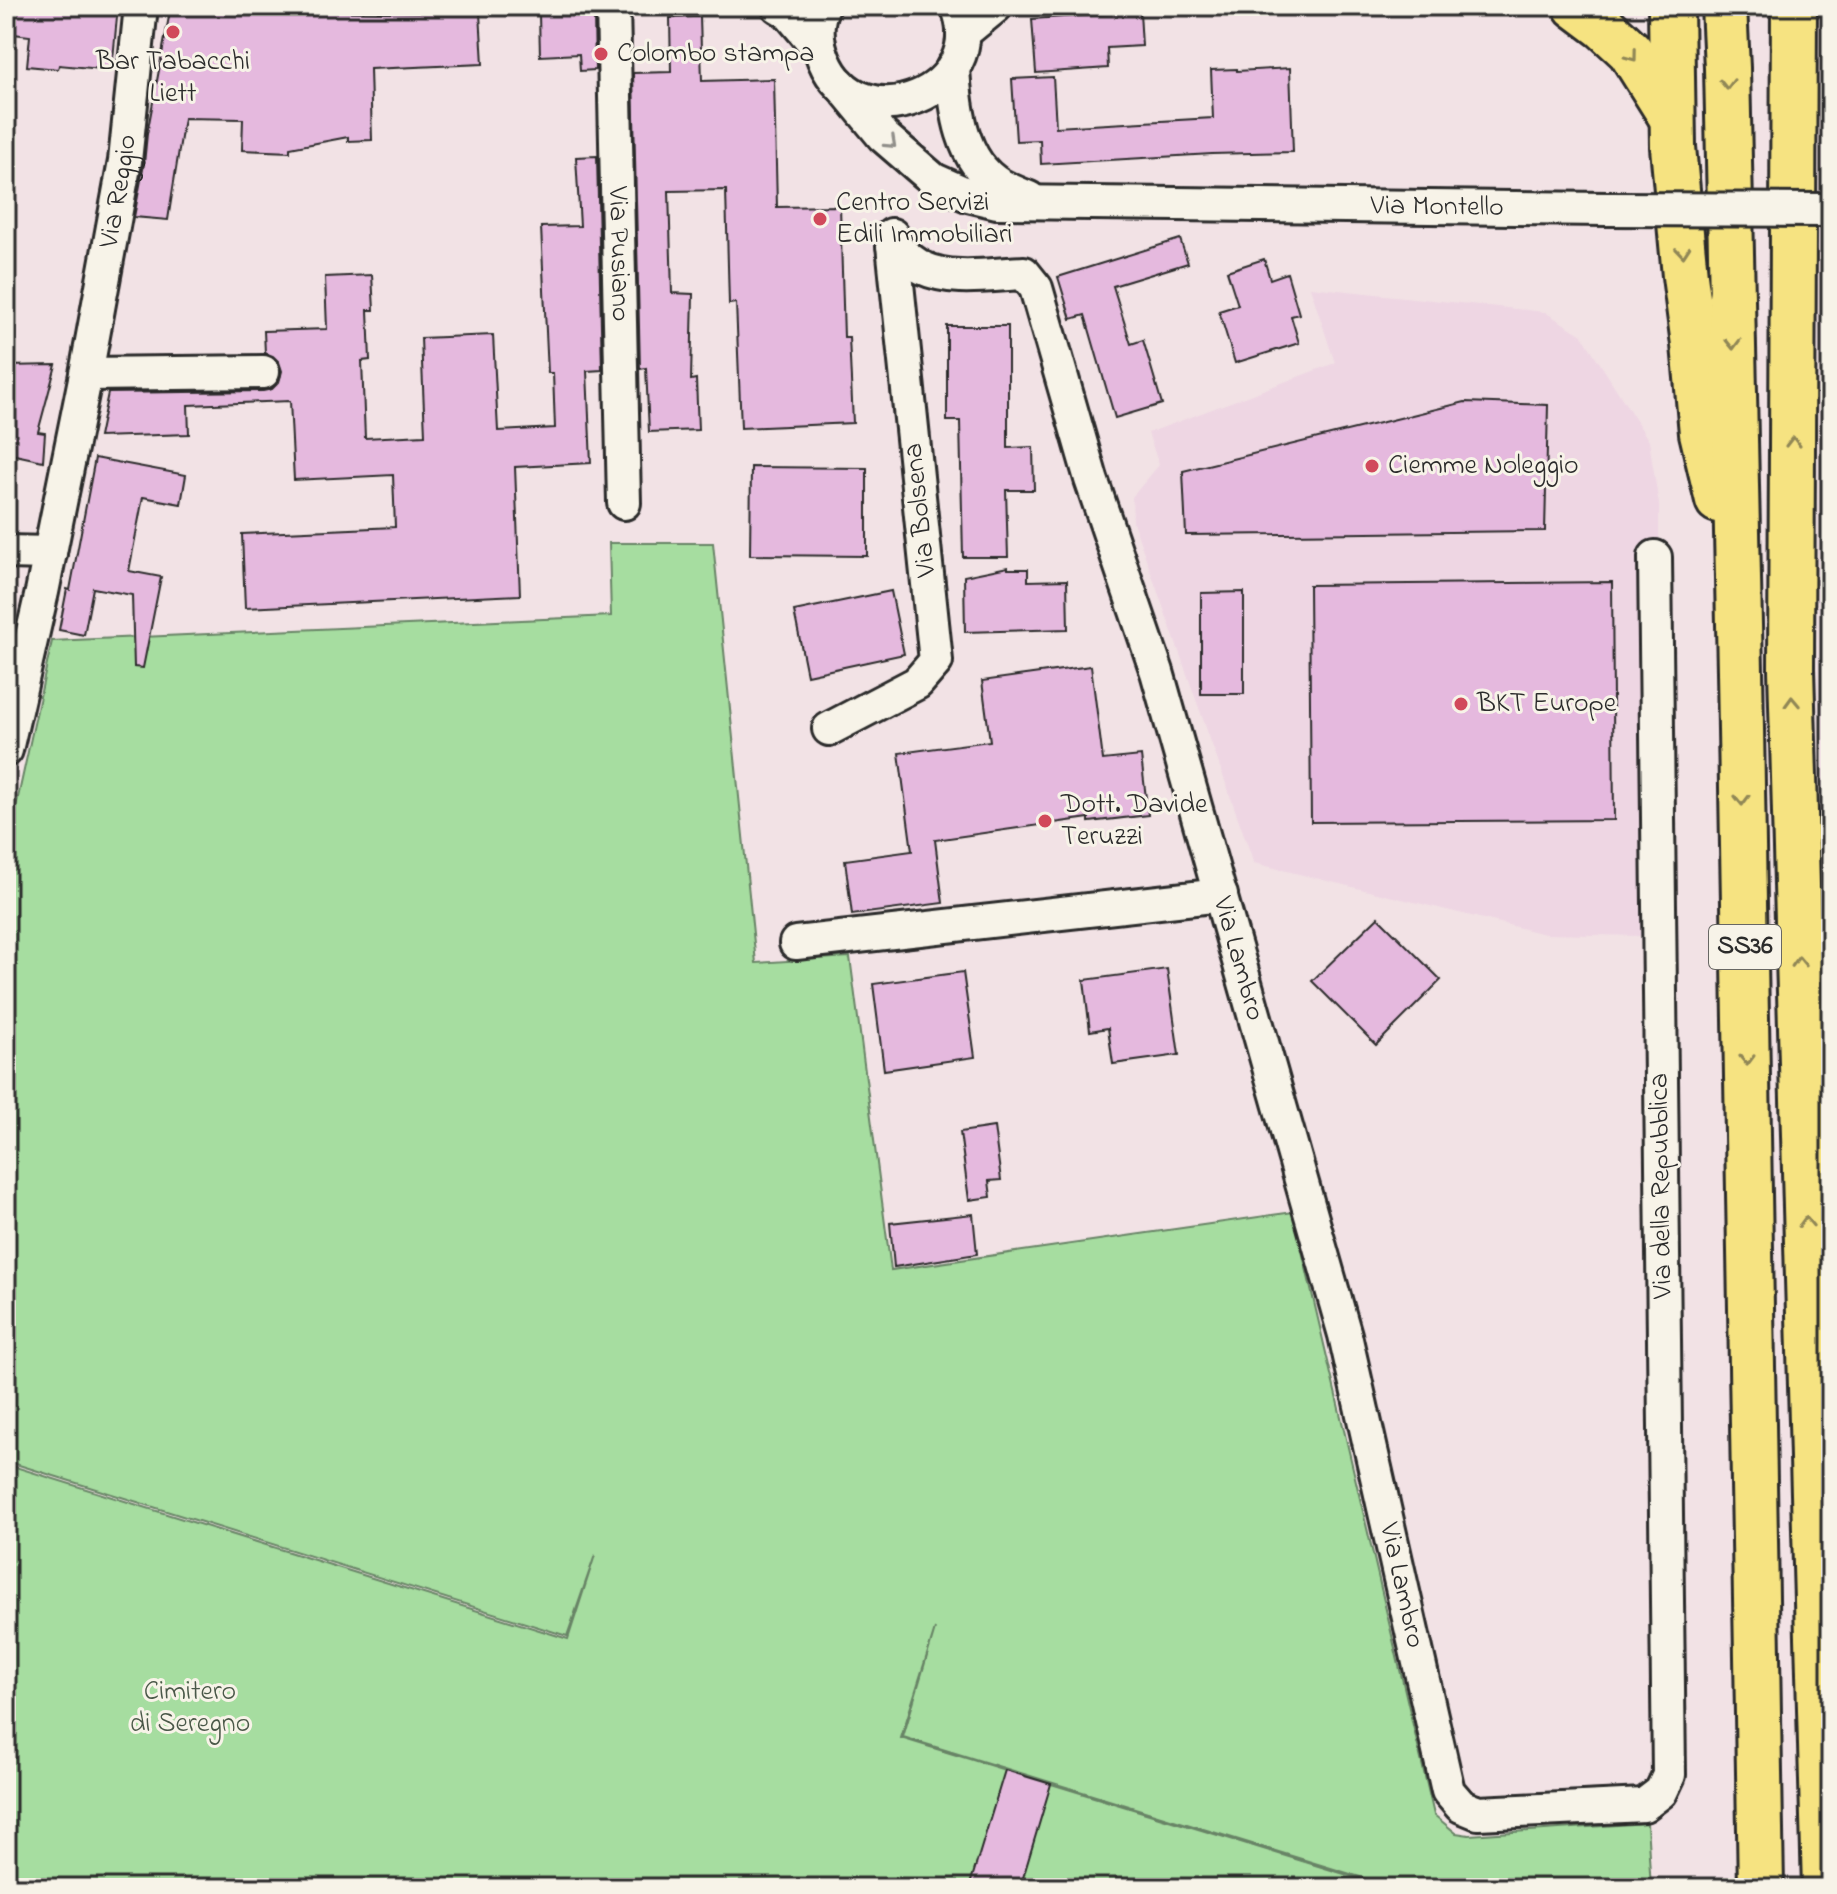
<svg xmlns="http://www.w3.org/2000/svg" width="1837" height="1894" viewBox="0 0 1837 1894" font-family="'Indie Flower',sans-serif">
<style>
.built{fill:#eed6e3}
.green{fill:#a6dda0;stroke:#688466;stroke-width:2}
.building{fill:#e5b9de;stroke:#2b2b2b;stroke-width:2}
.lines{fill:none;stroke-linecap:round;stroke-linejoin:round}
.minor-casing{stroke:#2b2b2b;stroke-width:38}
.highway-casing{stroke:#2b2b2b;stroke-width:50}
.minor{stroke:#f7f3e8;stroke-width:32}
.highway{stroke:#f6e381;stroke-width:44}
.minor-bridge-casing{stroke:#2b2b2b;stroke-width:38;stroke-linecap:butt}
.minor-bridge{stroke:#f7f3e8;stroke-width:32}
.oneway{stroke:#908756}
.oneway2{stroke:#918f8a}
.poi-dot{fill:#d1495b;stroke:#f7f3e8;stroke-width:3}
.labels{text-anchor:middle;dominant-baseline:central;stroke-width:6;stroke-linejoin:round;paint-order:stroke}
.shield{fill:#f7f3e8;stroke:#686764;stroke-width:2}
.shield-label{font-size:26px;font-weight:bold;fill:#2b2b2b}
.poi-label{font-size:28px;fill:#2b2b2b;stroke:#f7f3e8;text-anchor:start}
.street-label{font-size:28px;fill:#2b2b2b;stroke:#f7f3e8}
.park-label{font-size:28px;fill:#4a5848;stroke:#f7f3e8}
</style>
<rect width="100%" height="100%" fill="#f2e2e5"/>
<filter id="ink" filterUnits="userSpaceOnUse"><feTurbulence type="fractalNoise" baseFrequency=".0125" numOctaves="2"/><feDisplacementMap in="SourceGraphic" scale="16" xChannelSelector="R" yChannelSelector="G"/><feConvolveMatrix kernelMatrix="1 2 1 2 8 2 1 2 1" color-interpolation-filters="sRGB"/></filter>
<g filter="url(#ink)">
<path class="built" d="M 1310,287 L 1545,312 L 1582,335 L 1649,441 L 1659,505 L 1659,544 L 1638,546 L 1642,936 L 1545,934 L 1254,863 L 1133,522 L 1132,497 L 1159,465 L 1148,433 L 1335,363 Z"/>
<path class="green" d="M 609,543 L 713,543 L 756,963 L 850,957 L 891,1270 L 1293,1212 L 1434,1815 L 1456,1833 L 1469,1835 L 1647,1823 L 1651,1888 L 1396,1888 L 903,1737 L 935,1629 L 901,1738 L 1390,1888 L 6,1888 L 6,1464 L 568,1639 L 595,1555 L 567,1636 L 6,1461 L 6,853 L 52,641 L 611,616 Z"/>
<g class="building">
<path d="M 6,6 L 118,6 L 112,70 L 59,65 L 58,69 L 27,66 L 30,36 L 6,33 Z"/>
<path d="M 171,6 L 242,6 L 293,11 L 480,13 L 483,64 L 370,69 L 372,140 L 348,141 L 348,137 L 290,148 L 290,152 L 242,150 L 243,119 L 184,118 L 168,220 L 134,217 L 144,164 L 147,134 Z"/>
<path d="M 1140,12 L 1142,46 L 1107,48 L 1108,68 L 1036,73 L 1032,19 Z"/>
<path d="M 539,14 L 594,14 L 595,70 L 580,71 L 579,54 L 540,56 Z"/>
<path d="M 700,17 L 702,81 L 774,79 L 777,207 L 840,206 L 844,337 L 849,337 L 853,423 L 741,428 L 736,303 L 729,304 L 726,190 L 669,191 L 672,293 L 693,294 L 691,380 L 696,379 L 698,430 L 649,432 L 646,368 L 640,369 L 633,73 L 671,72 L 670,18 Z"/>
<path d="M 1290,68 L 1293,152 L 1212,154 L 1041,164 L 1040,140 L 1016,141 L 1012,79 L 1053,77 L 1056,127 L 1213,118 L 1211,70 L 1237,69 L 1237,71 Z"/>
<path d="M 597,156 L 602,370 L 587,371 L 591,463 L 515,467 L 520,595 L 245,608 L 242,534 L 395,527 L 393,475 L 294,480 L 290,401 L 188,405 L 189,434 L 99,437 L 108,393 L 263,391 L 272,389 L 279,382 L 282,371 L 279,362 L 273,356 L 265,353 L 264,331 L 327,329 L 325,277 L 372,275 L 374,310 L 368,310 L 370,360 L 362,361 L 365,438 L 425,435 L 421,338 L 493,335 L 498,431 L 555,428 L 553,373 L 548,373 L 541,227 L 580,226 L 576,157 Z"/>
<path d="M 1180,239 L 1188,263 L 1113,286 L 1131,344 L 1143,340 L 1162,404 L 1115,418 L 1085,315 L 1071,319 L 1058,277 Z"/>
<path d="M 1264,259 L 1270,279 L 1287,273 L 1299,314 L 1291,316 L 1299,343 L 1235,363 L 1219,311 L 1238,305 L 1227,271 Z"/>
<path d="M 947,326 L 1008,326 L 1008,448 L 1033,447 L 1034,490 L 1006,490 L 1008,557 L 963,557 L 960,421 L 947,421 Z"/>
<path d="M 56,365 L 38,432 L 45,433 L 43,461 L 6,453 L 6,433 L 12,407 L 6,408 L 6,366 Z"/>
<path d="M 1465,402 L 1548,405 L 1545,531 L 1186,535 L 1183,471 Z"/>
<path d="M 95,458 L 186,475 L 181,504 L 143,497 L 129,571 L 161,577 L 143,668 L 134,667 L 132,595 L 93,588 L 84,635 L 59,630 L 67,589 L 70,590 Z"/>
<path d="M 751,467 L 867,468 L 867,556 L 750,555 Z"/>
<path d="M 1008,567 L 1008,569 L 1028,569 L 1028,581 L 1067,580 L 1068,629 L 965,632 L 964,576 Z"/>
<path d="M 1612,582 L 1614,820 L 1311,822 L 1309,585 Z"/>
<path d="M 891,591 L 904,654 L 807,675 L 794,611 Z"/>
<path d="M 1244,592 L 1244,694 L 1201,694 L 1201,593 Z"/>
<path d="M 1091,666 L 1103,760 L 1141,756 L 1148,815 L 1089,822 L 1089,818 L 935,840 L 943,903 L 852,915 L 845,860 L 912,851 L 899,753 L 990,741 L 982,681 Z"/>
<path d="M 1378,917 L 1441,980 L 1376,1045 L 1312,981 Z"/>
<path d="M 1167,969 L 1179,1055 L 1113,1064 L 1108,1028 L 1090,1031 L 1084,980 Z"/>
<path d="M 963,972 L 975,1057 L 884,1070 L 873,984 Z"/>
<path d="M 994,1127 L 1001,1180 L 989,1181 L 991,1197 L 969,1200 L 960,1132 Z"/>
<path d="M 973,1214 L 977,1254 L 894,1267 L 890,1223 Z"/>
<path d="M 1005,1770 L 1051,1784 L 1020,1888 L 969,1888 Z"/>
</g>
<g class="lines">
<defs>
<g id="minor">
<path id="s1" d="M 613,6 L 624,503"/>
<path d="M 778,6 L 788,12 L 820,50"/>
<path d="M 823,6 C 815,23 817,43 824,60 C 860,146 993,90 957,6"/>
<path d="M 963,33 L 996,6"/>
<path d="M 953,67 C 955,108 961,162 1000,185 C 1009,190 1019,194 1029,198"/>
<path id="s2" d="M 840,84 L 883,136 L 934,180 L 968,195 L 997,202 L 1607,209"/>
<path id="s3" d="M 893,245 C 903,254 912,263 923,268 C 953,282 992,274 1024,273 L 1036,288 L 1091,479 L 1157,672 L 1345,1335 L 1448,1791 L 1461,1806 L 1478,1813 L 1644,1805 L 1661,1792 L 1669,1775 L 1655,557"/>
<path d="M 86,374 L 263,372"/>
<path d="M 6,552 L 50,553"/>
<path d="M 829,729 L 917,683 L 936,661 L 892,235"/>
<path id="s4" d="M 6,750 L 42,592 L 86,374 L 125,161 L 141,6"/>
<path d="M 796,943 L 1221,895"/>
</g>
<g id="highway">
<path d="M 1576,6 L 1604,27 L 1630,51 L 1672,118"/>
<path d="M 1671,6 L 1673,147 L 1685,276 L 1694,344 L 1702,433 L 1718,500"/>
<path d="M 1724,6 L 1727,68 L 1740,671 L 1761,1888"/>
<path d="M 1794,6 L 1791,669 L 1825,1888"/>
</g>
</defs>
<use href="#minor" class="minor-casing"/>
<use href="#highway" class="highway-casing"/>
<use href="#minor" class="minor"/>
<use href="#highway" class="highway"/>
<defs>
<path id="minor-bridge" d="M 1607,209 L 1831,210"/>
</defs>
<use href="#minor-bridge" class="minor-bridge-casing"/>
<use href="#minor-bridge" class="minor-bridge"/>
</g>
<defs><path id="oneway-chevron" d="M-2-3.5L2.5 0L-2 3.5" fill="none" stroke-width="1.6" stroke-linecap="round" stroke-linejoin="round" transform="scale(2)"/></defs>
<g class="oneway">
<use href="#oneway-chevron" transform="translate(1632 56) rotate(53)"/>
<use href="#oneway-chevron" transform="translate(1727 84) rotate(89)"/>
<use href="#oneway-chevron" transform="translate(1683 252) rotate(85)"/>
<use href="#oneway-chevron" transform="translate(1733 344) rotate(89)"/>
<use href="#oneway-chevron" transform="translate(1793 442) rotate(-90)"/>
<use href="#oneway-chevron" transform="translate(1792 702) rotate(-92)"/>
<use href="#oneway-chevron" transform="translate(1742 800) rotate(89)"/>
<use href="#oneway-chevron" transform="translate(1799 962) rotate(-92)"/>
<use href="#oneway-chevron" transform="translate(1747 1060) rotate(89)"/>
<use href="#oneway-chevron" transform="translate(1806 1222) rotate(-92)"/>
</g>
<use class="oneway2" href="#oneway-chevron" transform="translate(891 143) rotate(43)"/>
</g>
<g class="poi-dot">
<circle cx="173" cy="32" r="8"/>
<circle cx="601" cy="54" r="8"/>
<circle cx="820" cy="219" r="8"/>
<circle cx="1372" cy="466" r="8"/>
<circle cx="1461" cy="704" r="8"/>
<circle cx="1045" cy="821" r="8"/>
</g>
<g class="labels">
<rect class="shield" x="1709" y="925" width="72" height="44" rx="6"/>
<g class="shield-label">
<text x="1745" y="947">SS36</text>
</g>
<g class="poi-label">
<text x="617" y="54">Colombo stampa</text>
<text x="173" y="62" text-anchor="middle">Bar Tabacchi<tspan x="173" dy="32">Liett</tspan></text>
<text x="836" y="203">Centro Servizi<tspan x="836" dy="32">Edili Immobiliari</tspan></text>
<text x="1388" y="466">Ciemme Noleggio</text>
<text x="1477" y="704">BKT Europe</text>
<text x="1061" y="805">Dott. Davide<tspan x="1061" dy="32">Teruzzi</tspan></text>
</g>
<g class="street-label">
<text stroke="none"><textPath href="#s4" startOffset="570">Via Reggio</textPath></text>
<text stroke="none"><textPath href="#s2" startOffset="642">Via Montello</textPath></text>
<text stroke="none"><textPath href="#s1" startOffset="248">Via Pusiano</textPath></text>
<text transform="translate(921 510) rotate(-96)">Via Bolsena</text>
<text stroke="none"><textPath href="#s3" startOffset="860">Via Lambro</textPath></text>
<text transform="translate(1662 1186) rotate(-91)">Via della Repubblica</text>
<text stroke="none"><textPath href="#s3" startOffset="1508">Via Lambro</textPath></text>
</g>
<g class="park-label">
<text x="190" y="1692">Cimitero<tspan x="190" dy="32">di Seregno</tspan></text>
</g>
</g>
<rect width="1837" height="1894" fill="none" stroke="#f7f3e8" stroke-width="32"/>
<rect x="16" y="16" width="1805" height="1862" fill="none" stroke="#2b2b2b" stroke-width="3" filter="url(#ink)"/>
</svg>
